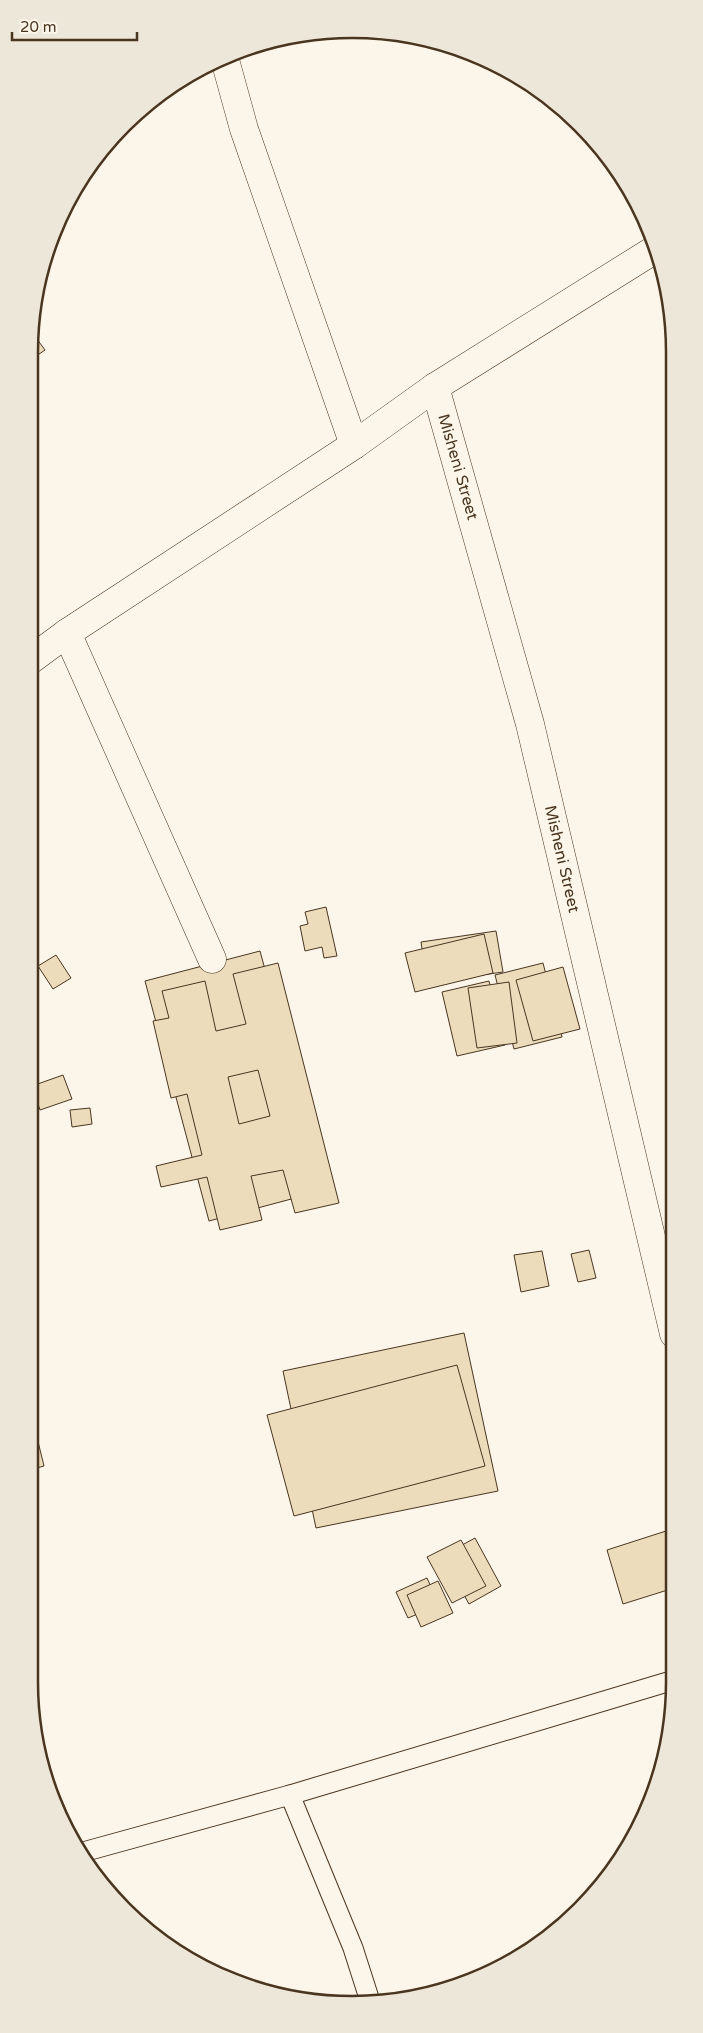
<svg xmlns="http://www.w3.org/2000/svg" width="703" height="2033" viewBox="0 0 703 2033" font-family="'Varela Round',sans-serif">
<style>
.building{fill:#ecdcbc;stroke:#4a3520;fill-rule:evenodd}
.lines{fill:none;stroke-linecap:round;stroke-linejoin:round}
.service-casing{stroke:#4a3520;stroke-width:21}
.minor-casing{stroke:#4a3520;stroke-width:29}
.trunk-casing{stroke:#4a3520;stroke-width:29}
.service{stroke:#fbf6e9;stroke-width:19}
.minor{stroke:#fbf6e9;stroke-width:28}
.trunk{stroke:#fbf6e9;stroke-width:28}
.labels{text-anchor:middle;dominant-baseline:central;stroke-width:4;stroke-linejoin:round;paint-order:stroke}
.street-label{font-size:16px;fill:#4a3520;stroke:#fbf6e9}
.rim{fill:none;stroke:#4a3520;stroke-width:2.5}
</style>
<rect width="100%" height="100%" fill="#fbf6e9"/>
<g class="building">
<path d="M 31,331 L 45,350 L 29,361 L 29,352 Z"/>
<path d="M 326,907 L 337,956 L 324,958 L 322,947 L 305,951 L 300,926 L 308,924 L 305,912 Z"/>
<path d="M 496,931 L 503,972 L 427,983 L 421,942 Z"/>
<path d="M 484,934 L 493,973 L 415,992 L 405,953 Z"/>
<path d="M 260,951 L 325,1190 L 209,1221 L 145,981 Z"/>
<path d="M 56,955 L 71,978 L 53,989 L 38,966 Z"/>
<path d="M 278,963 L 339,1203 L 295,1213 L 283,1170 L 251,1176 L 262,1220 L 220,1230 L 207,1177 L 161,1187 L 156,1166 L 202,1155 L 187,1094 L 171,1098 L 153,1021 L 169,1018 L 162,991 L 205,981 L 216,1031 L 246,1024 L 233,974 ZM 258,1070 L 270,1116 L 239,1124 L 228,1077 Z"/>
<path d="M 543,963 L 562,1037 L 514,1049 L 495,975 Z"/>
<path d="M 563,967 L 580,1029 L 533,1041 L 516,980 Z"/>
<path d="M 489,981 L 505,1045 L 457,1056 L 442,992 Z"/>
<path d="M 509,982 L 517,1043 L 477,1048 L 468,988 Z"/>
<path d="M 63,1075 L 72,1099 L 40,1110 L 32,1086 Z"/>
<path d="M 90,1108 L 92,1124 L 72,1127 L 70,1110 Z"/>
<path d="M 589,1250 L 596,1278 L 578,1282 L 571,1254 Z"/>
<path d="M 542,1251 L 549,1286 L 521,1292 L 514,1255 Z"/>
<path d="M 464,1333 L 498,1491 L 316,1528 L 283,1371 Z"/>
<path d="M 457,1365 L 485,1466 L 294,1516 L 267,1415 Z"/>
<path d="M 29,1405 L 44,1466 L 29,1470 Z"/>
<path d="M 666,1531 L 674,1557 L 674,1588 L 623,1604 L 607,1550 Z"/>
<path d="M 475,1538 L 501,1586 L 469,1604 L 442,1556 Z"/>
<path d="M 461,1540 L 486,1586 L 452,1603 L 427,1557 Z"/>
<path d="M 427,1578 L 439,1605 L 408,1618 L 396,1592 Z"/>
<path d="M 438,1581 L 453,1613 L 421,1627 L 407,1595 Z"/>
</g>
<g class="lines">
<defs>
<g id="service">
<path d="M 290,1795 L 353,1948 L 369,1998"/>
<path d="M 83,1852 L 290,1795 L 674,1680"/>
</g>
<g id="minor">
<path d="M 225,60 L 244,129 L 354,445"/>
<path d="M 435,387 L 530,724 L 674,1334"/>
<path d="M 67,633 L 212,959"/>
</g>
<path id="trunk" d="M 29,661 L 67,633 L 354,445 L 435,387 L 654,250"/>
</defs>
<use href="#service" class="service-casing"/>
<use href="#minor" class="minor-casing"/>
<use href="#trunk" class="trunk-casing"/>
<use href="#service" class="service"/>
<use href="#minor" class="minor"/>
<use href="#trunk" class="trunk"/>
</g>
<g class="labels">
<g class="street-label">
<text transform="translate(458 467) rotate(74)">Misheni Street</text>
<text transform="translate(562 859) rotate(77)">Misheni Street</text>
</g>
</g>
<path d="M0 0H703V2033H0ZM352 38H352A314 314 0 0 1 666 352V1682A314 314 0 0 1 352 1996H352A314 314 0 0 1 38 1682V352A314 314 0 0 1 352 38Z" fill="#ede7d9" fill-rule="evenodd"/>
<path class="rim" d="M352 38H352A314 314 0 0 1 666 352V1682A314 314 0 0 1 352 1996H352A314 314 0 0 1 38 1682V352A314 314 0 0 1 352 38Z"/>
<path d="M12 32v8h125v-8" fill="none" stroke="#4a3520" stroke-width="2.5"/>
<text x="20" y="32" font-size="15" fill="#4a3520" stroke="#fbf6e9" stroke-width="4" paint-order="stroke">20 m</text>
</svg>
